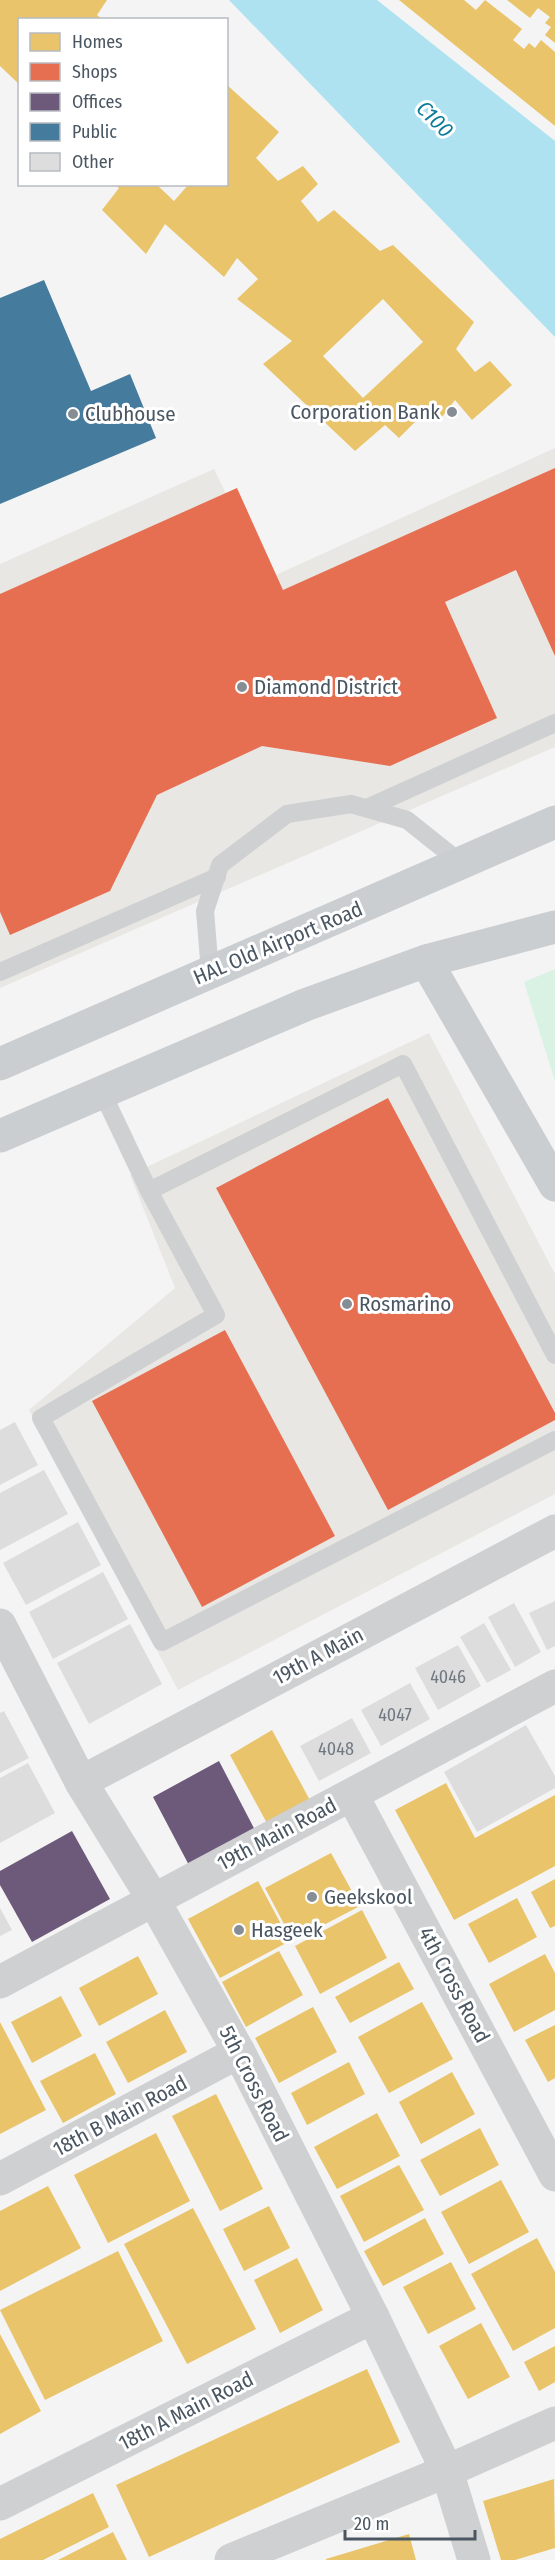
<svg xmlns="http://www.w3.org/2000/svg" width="555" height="2560" viewBox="0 0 555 2560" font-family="'Fira Sans Condensed',sans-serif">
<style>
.commercial{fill:#e8e7e3}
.green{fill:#d9f2e3}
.water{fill:#aee2f0}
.homes{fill:#e9c46a;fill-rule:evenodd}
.shops{fill:#e76f51}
.offices{fill:#6d597a}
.public{fill:#457b9d}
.building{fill:#ddddde}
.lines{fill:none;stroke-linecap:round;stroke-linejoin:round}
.lane{stroke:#ced0d2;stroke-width:18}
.street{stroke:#ced0d2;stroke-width:33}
.primary{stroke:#caced1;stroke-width:33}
.poi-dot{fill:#868d94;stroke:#fff;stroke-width:2}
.labels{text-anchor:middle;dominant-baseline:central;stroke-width:6;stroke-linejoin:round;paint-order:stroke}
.number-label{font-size:18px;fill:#707881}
.poi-label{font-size:21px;fill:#4a5661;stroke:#fff;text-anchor:start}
.street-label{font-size:21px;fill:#4a5661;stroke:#fff}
.water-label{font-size:22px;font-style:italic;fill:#0c7c9b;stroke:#fff}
</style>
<rect width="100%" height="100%" fill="#f4f4f4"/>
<g class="commercial">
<path d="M 555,448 L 555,747 L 0,988 L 0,564 L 214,469 L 267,579 Z"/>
<path d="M 429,1033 L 555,1274 L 555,1494 L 178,1690 L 29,1410 L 175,1288 L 130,1175 Z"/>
</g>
<path class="green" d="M 555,969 L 555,1081 L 524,982 Z"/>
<path class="water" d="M 229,0 L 377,0 L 555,141 L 555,337 Z"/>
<g class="homes">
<path d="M 0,0 L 107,0 L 97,15 L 103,20 L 20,20 L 20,85 L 0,66 Z"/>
<path d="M 399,0 L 464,0 L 476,10 L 485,0 L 522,29 L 513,40 L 524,49 L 529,43 L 535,48 L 541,40 L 555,52 L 555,126 Z"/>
<path d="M 507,0 L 555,0 L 555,43 L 545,35 L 551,27 L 545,23 L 550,17 L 538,8 L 530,18 Z"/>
<path d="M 226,84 L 279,132 L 256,158 L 278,181 L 303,166 L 318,184 L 301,201 L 318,222 L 334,210 L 380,251 L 393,245 L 474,322 L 456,349 L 475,372 L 490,361 L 512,385 L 472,420 L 455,400 L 439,421 L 427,410 L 399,438 L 385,425 L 355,451 L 263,364 L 292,341 L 237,299 L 258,279 L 237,258 L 224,277 L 165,224 L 146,254 L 102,210 L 119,188 L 113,184 L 156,184 L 174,201 L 189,184 L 226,184 ZM 383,299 L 423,342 L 363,398 L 323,356 Z"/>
<path d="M 272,1730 L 312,1804 L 269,1827 L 230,1755 Z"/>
<path d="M 446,1783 L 475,1838 L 555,1795 L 555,1866 L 454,1920 L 395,1810 Z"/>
<path d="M 331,1853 L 360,1906 L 293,1941 L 265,1888 Z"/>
<path d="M 555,1879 L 555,1926 L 550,1928 L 531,1892 Z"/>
<path d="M 258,1881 L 290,1941 L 220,1978 L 188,1919 Z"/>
<path d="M 517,1898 L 537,1937 L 489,1963 L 468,1924 Z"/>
<path d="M 362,1910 L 387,1958 L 320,1994 L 295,1946 Z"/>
<path d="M 279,1951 L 303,1995 L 246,2027 L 222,1982 Z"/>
<path d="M 545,1954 L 555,1973 L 555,2010 L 514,2032 L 489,1984 Z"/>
<path d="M 138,1956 L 158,1994 L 99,2026 L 79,1988 Z"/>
<path d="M 399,1962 L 414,1989 L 350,2023 L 335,1997 Z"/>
<path d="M 61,1996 L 82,2036 L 32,2063 L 11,2022 Z"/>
<path d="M 422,2002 L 453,2059 L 389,2093 L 358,2037 Z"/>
<path d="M 313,2007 L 337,2052 L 279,2083 L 255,2038 Z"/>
<path d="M 165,2010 L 187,2052 L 128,2083 L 106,2042 Z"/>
<path d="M 0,2022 L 46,2110 L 0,2134 Z"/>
<path d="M 555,2025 L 555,2078 L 548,2082 L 525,2040 Z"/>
<path d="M 95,2053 L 116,2094 L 63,2123 L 40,2081 Z"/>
<path d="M 349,2062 L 365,2094 L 307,2125 L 291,2093 Z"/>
<path d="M 452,2072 L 475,2114 L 421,2144 L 399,2102 Z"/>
<path d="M 216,2094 L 263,2189 L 220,2211 L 172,2116 Z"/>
<path d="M 377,2113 L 400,2156 L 337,2189 L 314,2147 Z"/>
<path d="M 480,2128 L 499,2165 L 440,2196 L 420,2160 Z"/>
<path d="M 156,2133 L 190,2201 L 108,2243 L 74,2175 Z"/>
<path d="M 399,2165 L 424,2210 L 364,2242 L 340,2196 Z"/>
<path d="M 501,2180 L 529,2232 L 469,2264 L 441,2212 Z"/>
<path d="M 48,2186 L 81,2248 L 0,2291 L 0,2211 Z"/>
<path d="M 269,2206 L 290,2248 L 244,2271 L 223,2229 Z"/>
<path d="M 193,2208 L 256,2329 L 187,2364 L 124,2244 Z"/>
<path d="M 425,2218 L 444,2254 L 383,2286 L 364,2251 Z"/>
<path d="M 537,2238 L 555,2272 L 555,2328 L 513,2351 L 471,2274 Z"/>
<path d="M 118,2251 L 163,2341 L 45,2400 L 0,2310 Z"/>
<path d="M 297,2258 L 323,2310 L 280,2333 L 254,2280 Z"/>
<path d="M 451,2262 L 476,2309 L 428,2334 L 403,2287 Z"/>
<path d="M 481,2323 L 510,2377 L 468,2399 L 439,2346 Z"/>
<path d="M 0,2334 L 41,2411 L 0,2434 Z"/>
<path d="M 555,2346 L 555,2382 L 539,2391 L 524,2362 Z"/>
<path d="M 367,2369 L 400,2442 L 149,2557 L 116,2485 Z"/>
<path d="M 554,2479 L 555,2548 L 515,2560 L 501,2560 L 483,2501 Z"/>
<path d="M 93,2493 L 109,2527 L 43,2560 L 0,2560 L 0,2539 Z"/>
<path d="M 113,2532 L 127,2560 L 58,2560 Z"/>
<path d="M 409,2534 L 416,2560 L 326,2560 L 326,2559 Z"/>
</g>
<g class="shops">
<path d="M 555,468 L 555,656 L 516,570 L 445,602 L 497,718 L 390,766 L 262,746 L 157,795 L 110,891 L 10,935 L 0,912 L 0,594 L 237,488 L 283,590 Z"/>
<path d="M 388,1098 L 555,1413 L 555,1420 L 388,1510 L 216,1188 Z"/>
<path d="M 225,1330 L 335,1536 L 202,1607 L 92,1401 Z"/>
</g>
<g class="offices">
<path d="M 219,1761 L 257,1834 L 191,1869 L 153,1797 Z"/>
<path d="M 72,1831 L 110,1899 L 32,1942 L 0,1885 L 0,1871 Z"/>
</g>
<path class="public" d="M 44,280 L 91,391 L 130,374 L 156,438 L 0,504 L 0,298 Z"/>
<g class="building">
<path d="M 15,1422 L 38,1465 L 0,1485 L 0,1430 Z"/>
<path d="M 44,1470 L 68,1514 L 0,1550 L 0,1493 Z"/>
<path d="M 78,1522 L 101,1565 L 26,1605 L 3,1563 Z"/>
<path d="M 103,1572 L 128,1619 L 53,1659 L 29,1612 Z"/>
<path d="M 555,1601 L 555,1646 L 547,1650 L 529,1613 Z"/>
<path d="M 514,1603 L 541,1652 L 515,1667 L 488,1617 Z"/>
<path d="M 484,1623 L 511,1670 L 487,1683 L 460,1637 Z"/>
<path d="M 130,1624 L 162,1684 L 89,1724 L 57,1663 Z"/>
<path d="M 458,1645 L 481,1686 L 438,1710 L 415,1668 Z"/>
<path d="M 410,1683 L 430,1719 L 381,1746 L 361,1710 Z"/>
<path d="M 4,1711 L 29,1758 L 0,1773 L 0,1713 Z"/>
<path d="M 352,1718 L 371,1753 L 319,1781 L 300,1746 Z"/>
<path d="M 526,1725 L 555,1776 L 555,1788 L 477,1832 L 444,1772 Z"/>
<path d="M 28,1763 L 55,1813 L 0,1843 L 0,1778 Z"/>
<path d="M 0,1908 L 12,1930 L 0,1936 Z"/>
</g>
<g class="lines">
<g class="lane">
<path d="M 367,808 L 555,723"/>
<path d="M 0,972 L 217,877"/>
<path d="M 210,972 L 205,911 L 220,865 L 287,814 L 351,804 L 407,820 L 461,863"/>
<path d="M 102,1092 L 149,1191"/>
<path d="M 555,1355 L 403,1064 L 149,1191 L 216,1315 L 41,1418 L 162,1642 L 555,1440"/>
</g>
<g class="street">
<path d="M 0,1625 L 81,1782 L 153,1899 L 239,2052 L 373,2317 L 447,2471 L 474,2560"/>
<path d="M 81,1782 L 555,1531"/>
<path d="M 352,1795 L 555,2175"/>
<path d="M 0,1982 L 555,1686"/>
<path d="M 0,2179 L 239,2052"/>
<path d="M 0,2504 L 373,2317"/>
<path d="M 231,2560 L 447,2471 L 555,2423"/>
</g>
<g class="primary">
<path d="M 426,961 L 555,1185"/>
<path d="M 0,1064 L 555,822"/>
<path d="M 0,1136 L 305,1005 L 426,961 L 555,927"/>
</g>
</g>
<g class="poi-dot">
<circle cx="452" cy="412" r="6"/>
<circle cx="73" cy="414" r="6"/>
<circle cx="242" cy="687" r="6"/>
<circle cx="347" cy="1304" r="6"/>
<circle cx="312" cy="1897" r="6"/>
<circle cx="239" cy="1930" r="6"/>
</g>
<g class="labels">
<g class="number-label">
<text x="448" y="1677">4046</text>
<text x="395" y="1715">4047</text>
<text x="336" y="1749">4048</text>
</g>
<g class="poi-label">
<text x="440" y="412" text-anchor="end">Corporation Bank</text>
<text x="85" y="414">Clubhouse</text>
<text x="254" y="687">Diamond District</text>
<text x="359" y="1304">Rosmarino</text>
<text x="324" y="1897">Geekskool</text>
<text x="251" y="1930">Hasgeek</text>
</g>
<g class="street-label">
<text transform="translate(278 943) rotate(-23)">HAL Old Airport Road</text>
<text transform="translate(318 1656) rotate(-28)">19th A Main</text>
<text transform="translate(277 1834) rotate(-28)">19th Main Road</text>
<text transform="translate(454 1985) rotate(62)">4th Cross Road</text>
<text transform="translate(254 2084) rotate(63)">5th Cross Road</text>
<text transform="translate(120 2116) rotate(-28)">18th B Main Road</text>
<text transform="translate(186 2411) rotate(-27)">18th A Main Road</text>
</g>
<g class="water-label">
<text transform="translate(435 119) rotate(45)">C100</text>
</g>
</g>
<rect x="18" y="18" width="210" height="168" fill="#ffffff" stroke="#b7bbc0" stroke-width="1.5"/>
<rect x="30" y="33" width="30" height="18" fill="#e9c46a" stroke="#b7bbc0" stroke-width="1.5"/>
<text x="72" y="48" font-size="18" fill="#4a5661">Homes</text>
<rect x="30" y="63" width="30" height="18" fill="#e76f51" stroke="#b7bbc0" stroke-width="1.5"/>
<text x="72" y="78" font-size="18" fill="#4a5661">Shops</text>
<rect x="30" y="93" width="30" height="18" fill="#6d597a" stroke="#b7bbc0" stroke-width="1.5"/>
<text x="72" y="108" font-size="18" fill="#4a5661">Offices</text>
<rect x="30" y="123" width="30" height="18" fill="#457b9d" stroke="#b7bbc0" stroke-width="1.5"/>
<text x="72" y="138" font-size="18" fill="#4a5661">Public</text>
<rect x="30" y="153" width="30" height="18" fill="#ddddde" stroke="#b7bbc0" stroke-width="1.5"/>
<text x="72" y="168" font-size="18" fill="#4a5661">Other</text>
<path d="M345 2530v9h130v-9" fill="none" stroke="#4a5661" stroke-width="3"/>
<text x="354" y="2530" font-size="18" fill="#4a5661" stroke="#ffffff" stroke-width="4.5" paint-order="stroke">20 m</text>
</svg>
